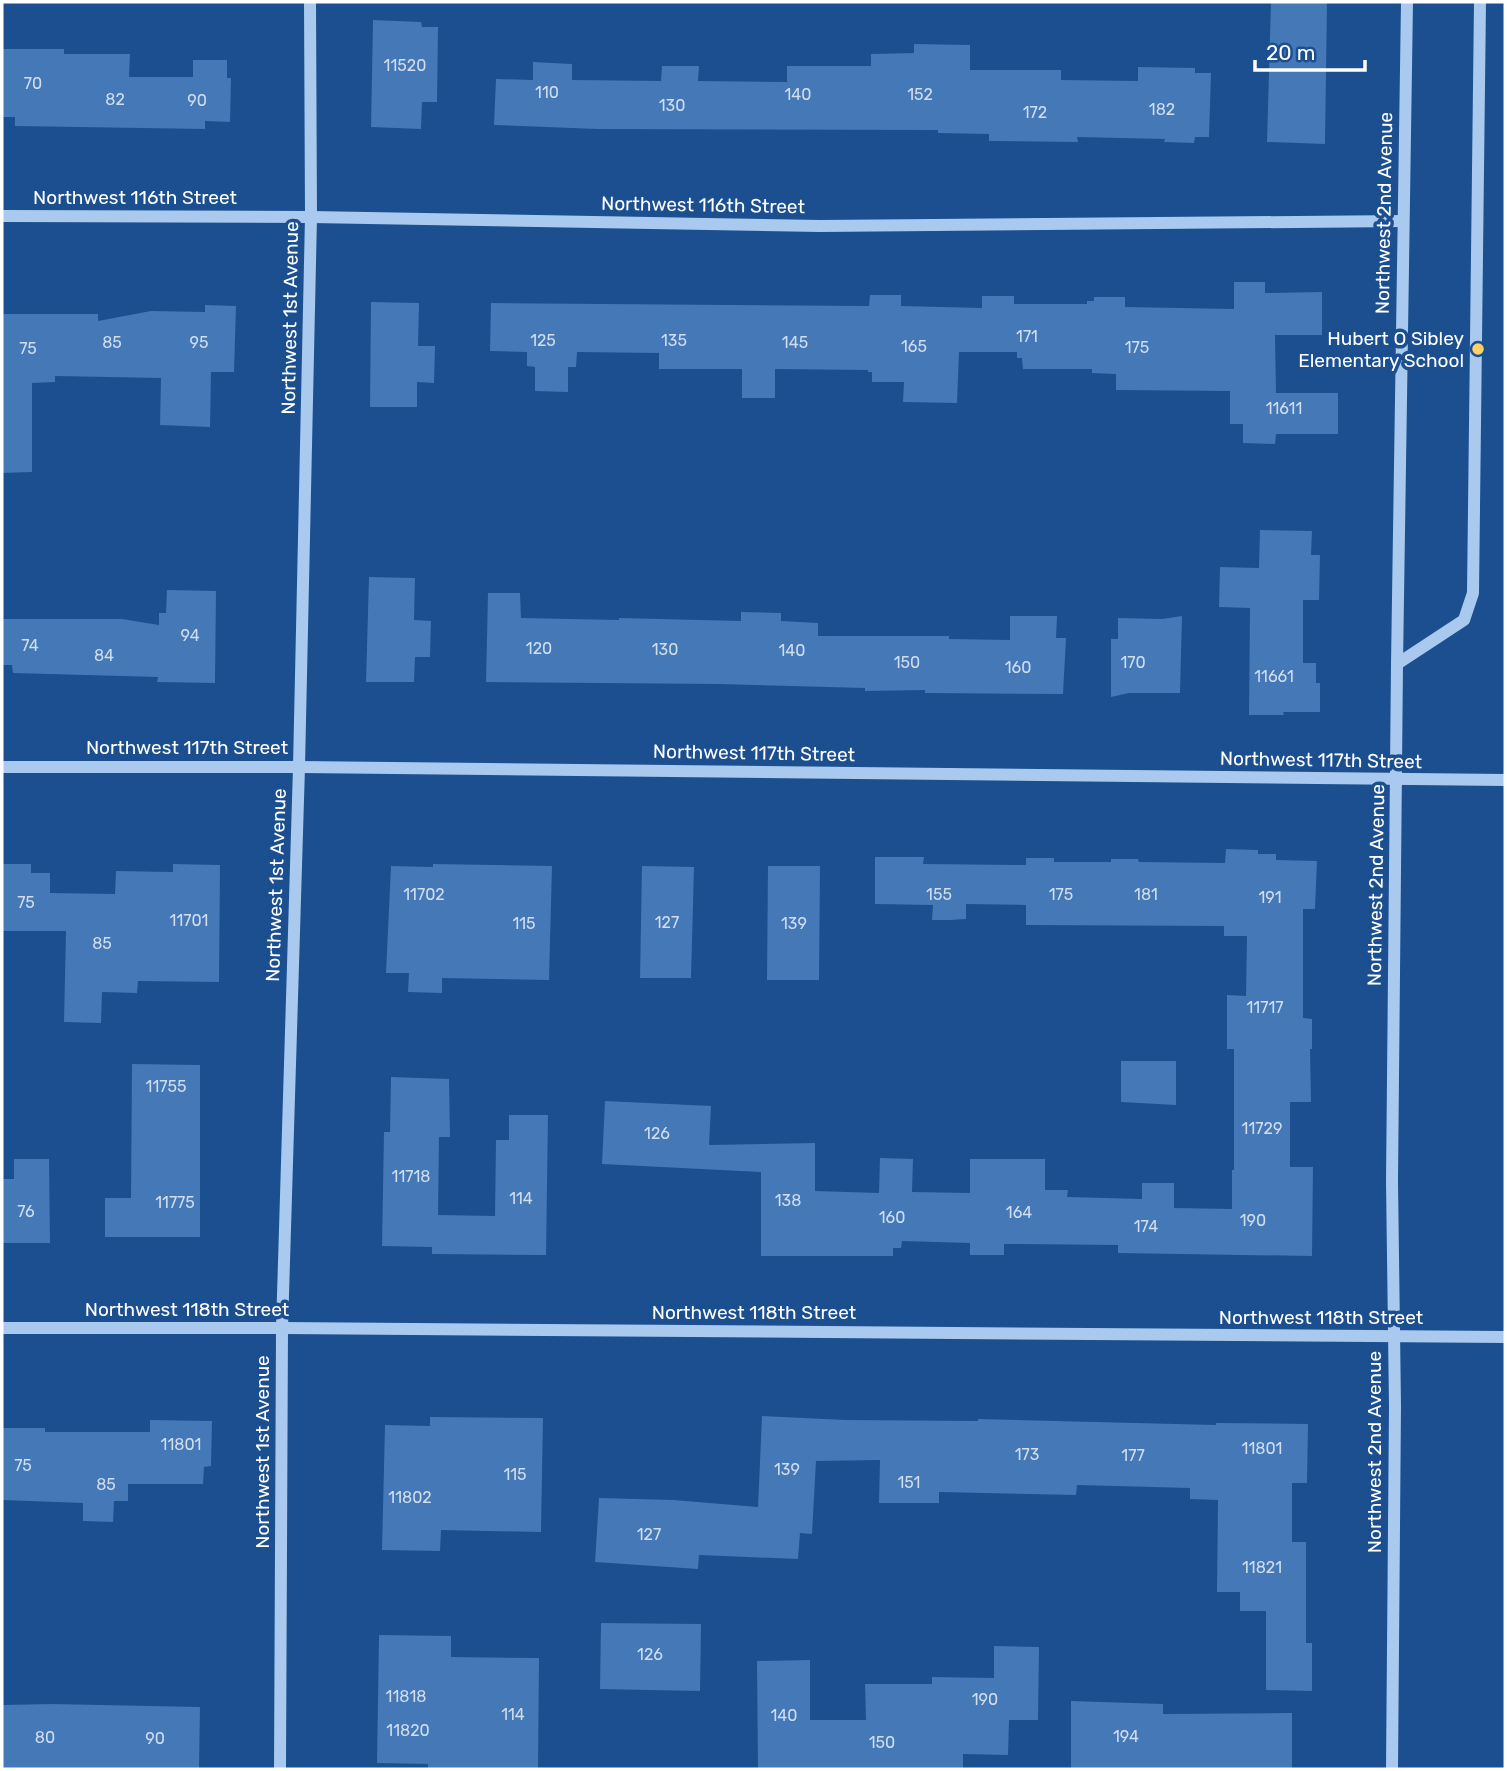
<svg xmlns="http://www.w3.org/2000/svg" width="1507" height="1771" viewBox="0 0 1507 1771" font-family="Rubik,sans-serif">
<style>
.building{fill:#4478b7}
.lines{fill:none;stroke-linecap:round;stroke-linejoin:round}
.minor{stroke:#a9c9ee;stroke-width:12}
.poi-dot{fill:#ffd166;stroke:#1b4f8f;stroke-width:2.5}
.labels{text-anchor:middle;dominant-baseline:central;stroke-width:7;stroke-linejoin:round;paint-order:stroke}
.number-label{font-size:16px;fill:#d0dded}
.street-label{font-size:19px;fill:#fff;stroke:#1b4f8f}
.poi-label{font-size:19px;fill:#fff;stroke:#1b4f8f;text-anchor:end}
</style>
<rect width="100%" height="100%" fill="#1b4f8f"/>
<g class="building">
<path d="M 1271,2 L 1327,2 L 1325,144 L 1267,142 Z"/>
<path d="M 373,20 L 421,22 L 422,27 L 438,27 L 437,102 L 422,102 L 421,129 L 371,127 Z"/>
<path d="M 914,44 L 970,45 L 970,70 L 1061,70 L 1061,80 L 1138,81 L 1138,67 L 1195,68 L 1195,73 L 1211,73 L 1209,137 L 1195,137 L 1194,143 L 1164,142 L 1165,139 L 1077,137 L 1078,142 L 989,141 L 989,134 L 938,133 L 938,130 L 597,129 L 494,125 L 496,79 L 533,80 L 533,62 L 572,64 L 572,80 L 661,81 L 662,66 L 699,66 L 698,81 L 787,82 L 787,66 L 871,66 L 871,54 L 914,53 Z"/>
<path d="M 2,49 L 64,49 L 64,54 L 130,54 L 129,77 L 193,77 L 193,60 L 227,60 L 227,78 L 231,78 L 230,122 L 205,121 L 205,129 L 15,126 L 15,117 L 2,117 Z"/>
<path d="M 1234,282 L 1265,282 L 1265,293 L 1322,292 L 1322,335 L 1275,335 L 1276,393 L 1338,393 L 1338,434 L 1276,434 L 1275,444 L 1243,443 L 1243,424 L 1230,424 L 1230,391 L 1116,390 L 1116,374 L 1092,373 L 1092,369 L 1023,369 L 1022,358 L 1017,358 L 1017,352 L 959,352 L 957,403 L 903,402 L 904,382 L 872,382 L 872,372 L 868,372 L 868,370 L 775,369 L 775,398 L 742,398 L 742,369 L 659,369 L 659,353 L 577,352 L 576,367 L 568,367 L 568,392 L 535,391 L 535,367 L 527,366 L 527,352 L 490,351 L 491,303 L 869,306 L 870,295 L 901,295 L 901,306 L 982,308 L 982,296 L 1014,296 L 1014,304 L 1087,304 L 1087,301 L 1094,301 L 1094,297 L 1125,297 L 1125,307 L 1234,309 Z"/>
<path d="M 371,302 L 419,303 L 418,346 L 435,346 L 434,383 L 417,382 L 417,407 L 370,407 Z"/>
<path d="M 205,305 L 236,306 L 234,372 L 211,372 L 210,427 L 160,425 L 161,378 L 55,376 L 55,382 L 32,383 L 32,472 L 2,473 L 2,314 L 98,314 L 98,321 L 151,311 L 205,312 Z"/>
<path d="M 1260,530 L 1312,531 L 1311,555 L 1320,555 L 1319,600 L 1303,600 L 1303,663 L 1316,663 L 1316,683 L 1320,683 L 1320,712 L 1283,712 L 1284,715 L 1249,715 L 1250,608 L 1219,607 L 1220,567 L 1259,568 Z"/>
<path d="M 369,577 L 415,578 L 414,620 L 431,621 L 430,657 L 415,657 L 414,682 L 366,682 Z"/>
<path d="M 167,590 L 216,591 L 215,683 L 157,682 L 158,677 L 13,673 L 12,665 L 2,665 L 2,619 L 122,619 L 159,625 L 159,613 L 166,613 Z"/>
<path d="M 488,593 L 520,593 L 521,618 L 619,620 L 619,618 L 741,621 L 741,612 L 781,613 L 781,621 L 818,623 L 818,636 L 949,636 L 949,639 L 1010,640 L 1010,616 L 1057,616 L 1056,638 L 1066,638 L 1063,694 L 925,693 L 925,690 L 865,691 L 865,688 L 717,684 L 486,682 Z"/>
<path d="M 1182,616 L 1180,693 L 1129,693 L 1111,697 L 1111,639 L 1118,639 L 1118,618 L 1162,619 Z"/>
<path d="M 1226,849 L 1258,850 L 1258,854 L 1276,854 L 1276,860 L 1317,861 L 1315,909 L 1303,909 L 1303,1018 L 1312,1019 L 1312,1049 L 1310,1049 L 1311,1102 L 1290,1102 L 1290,1167 L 1313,1167 L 1312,1256 L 1118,1253 L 1118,1245 L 1004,1244 L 1004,1255 L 970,1255 L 970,1243 L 902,1241 L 901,1248 L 893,1248 L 893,1256 L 761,1256 L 761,1172 L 602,1164 L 605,1101 L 711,1106 L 709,1145 L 815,1143 L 815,1191 L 879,1193 L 880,1158 L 913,1159 L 912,1192 L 970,1193 L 970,1159 L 1045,1159 L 1045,1190 L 1068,1190 L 1067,1197 L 1142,1199 L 1142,1183 L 1174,1183 L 1174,1208 L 1232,1209 L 1232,1170 L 1234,1170 L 1234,1049 L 1227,1049 L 1227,995 L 1246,996 L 1247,936 L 1224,936 L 1224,926 L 1026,925 L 1026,905 L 966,904 L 966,919 L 950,920 L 932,920 L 933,905 L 875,904 L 875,857 L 924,857 L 923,864 L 1026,865 L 1026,858 L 1054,858 L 1054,862 L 1111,862 L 1111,859 L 1138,859 L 1139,862 L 1225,863 Z"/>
<path d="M 2,864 L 31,864 L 31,873 L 50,873 L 50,893 L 115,894 L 116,871 L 173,872 L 173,864 L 220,865 L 219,982 L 138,981 L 137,993 L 102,992 L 101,1023 L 64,1022 L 66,931 L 2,931 Z"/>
<path d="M 433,864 L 552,866 L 549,980 L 442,978 L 442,993 L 408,992 L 409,973 L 386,973 L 391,866 L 433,867 Z"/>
<path d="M 642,866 L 694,867 L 691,978 L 640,978 Z"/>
<path d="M 768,866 L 820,866 L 819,980 L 767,980 Z"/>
<path d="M 1121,1061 L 1176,1061 L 1176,1105 L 1121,1102 Z"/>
<path d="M 132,1064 L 200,1065 L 200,1237 L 105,1237 L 105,1198 L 131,1198 Z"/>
<path d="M 391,1077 L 449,1079 L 450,1137 L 439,1137 L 438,1215 L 495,1216 L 496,1140 L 509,1140 L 509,1115 L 548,1115 L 546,1255 L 432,1254 L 432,1247 L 382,1246 L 384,1132 L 390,1132 Z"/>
<path d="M 14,1159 L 49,1159 L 50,1243 L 2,1243 L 2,1179 L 14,1179 Z"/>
<path d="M 762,1416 L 845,1420 L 978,1421 L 978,1419 L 1216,1425 L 1216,1423 L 1308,1424 L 1307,1483 L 1292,1483 L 1292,1542 L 1306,1542 L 1306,1643 L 1312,1643 L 1312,1691 L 1266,1690 L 1266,1611 L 1240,1611 L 1240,1592 L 1217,1592 L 1218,1500 L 1190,1499 L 1190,1488 L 1077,1485 L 1076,1495 L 939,1492 L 939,1503 L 879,1503 L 880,1460 L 816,1461 L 812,1534 L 800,1533 L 798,1559 L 699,1555 L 698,1569 L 595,1562 L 599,1498 L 673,1500 L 758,1507 Z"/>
<path d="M 430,1417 L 543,1418 L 541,1532 L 441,1530 L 440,1551 L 382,1550 L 385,1425 L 430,1426 Z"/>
<path d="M 150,1420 L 212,1421 L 211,1466 L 204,1467 L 203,1484 L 128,1484 L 128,1501 L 114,1501 L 113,1522 L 83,1521 L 83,1503 L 2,1500 L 2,1428 L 45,1428 L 45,1432 L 150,1432 Z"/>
<path d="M 601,1623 L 701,1624 L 700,1691 L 600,1689 Z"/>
<path d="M 379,1635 L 451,1636 L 451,1657 L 539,1658 L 538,1769 L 428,1769 L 428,1764 L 377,1763 Z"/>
<path d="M 994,1646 L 1039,1647 L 1038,1720 L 1009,1720 L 1008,1755 L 963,1754 L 963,1769 L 758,1769 L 757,1661 L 810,1660 L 810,1720 L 866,1720 L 865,1684 L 932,1684 L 932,1677 L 994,1678 Z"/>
<path d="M 1071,1701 L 1163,1704 L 1163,1714 L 1292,1713 L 1292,1769 L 1071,1769 Z"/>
<path d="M 52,1704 L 200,1707 L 199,1769 L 3,1769 L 2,1705 Z"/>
</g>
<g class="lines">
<g class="minor">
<path d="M 2,216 L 311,217 L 820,226 L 1403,221"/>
<path d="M 1397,664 L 1464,620 L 1473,593 L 1480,2"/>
<path d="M 2,767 L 299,767 L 1505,780"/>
<path d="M 2,1328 L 282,1328 L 1505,1337"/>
<path d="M 280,1769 L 282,1328 L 299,767 L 311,217 L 310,2"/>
<path d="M 1392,1769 L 1395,1406 L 1392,1181 L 1397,664 L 1407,2"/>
</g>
</g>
<circle class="poi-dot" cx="1478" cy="349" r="7"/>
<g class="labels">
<g class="number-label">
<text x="405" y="65">11520</text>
<text x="33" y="83">70</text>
<text x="547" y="92">110</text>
<text x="798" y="94">140</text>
<text x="920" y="94">152</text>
<text x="115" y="99">82</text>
<text x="197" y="100">90</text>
<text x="672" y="105">130</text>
<text x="1162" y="109">182</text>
<text x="1035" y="112">172</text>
<text x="1027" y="336">171</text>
<text x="543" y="340">125</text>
<text x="674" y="340">135</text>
<text x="112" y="342">85</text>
<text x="199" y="342">95</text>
<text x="795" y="342">145</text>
<text x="914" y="346">165</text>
<text x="1137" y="347">175</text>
<text x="28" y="348">75</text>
<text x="1284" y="408">11611</text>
<text x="190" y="635">94</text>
<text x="30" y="645">74</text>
<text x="539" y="648">120</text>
<text x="665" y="649">130</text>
<text x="792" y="650">140</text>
<text x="104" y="655">84</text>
<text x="907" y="662">150</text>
<text x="1133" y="662">170</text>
<text x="1018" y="667">160</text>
<text x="1274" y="676">11661</text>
<text x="424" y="894">11702</text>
<text x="939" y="894">155</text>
<text x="1061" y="894">175</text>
<text x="1146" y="894">181</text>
<text x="1270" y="897">191</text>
<text x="26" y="902">75</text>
<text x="189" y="920">11701</text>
<text x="667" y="922">127</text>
<text x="524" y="923">115</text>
<text x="794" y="923">139</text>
<text x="102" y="943">85</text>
<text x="1265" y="1007">11717</text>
<text x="166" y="1086">11755</text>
<text x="1262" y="1128">11729</text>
<text x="657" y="1133">126</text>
<text x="411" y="1176">11718</text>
<text x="521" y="1198">114</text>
<text x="788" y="1200">138</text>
<text x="175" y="1202">11775</text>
<text x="26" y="1211">76</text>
<text x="1019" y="1212">164</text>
<text x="892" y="1217">160</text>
<text x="1253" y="1220">190</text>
<text x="1146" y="1226">174</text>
<text x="181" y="1444">11801</text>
<text x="1262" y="1448">11801</text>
<text x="1027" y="1454">173</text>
<text x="1133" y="1455">177</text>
<text x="23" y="1465">75</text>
<text x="787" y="1469">139</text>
<text x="515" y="1474">115</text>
<text x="909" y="1482">151</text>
<text x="106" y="1484">85</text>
<text x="410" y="1497">11802</text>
<text x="649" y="1534">127</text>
<text x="1262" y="1567">11821</text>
<text x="650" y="1654">126</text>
<text x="406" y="1696">11818</text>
<text x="985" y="1699">190</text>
<text x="513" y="1714">114</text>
<text x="784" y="1715">140</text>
<text x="408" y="1730">11820</text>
<text x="1126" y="1736">194</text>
<text x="45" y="1737">80</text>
<text x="155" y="1738">90</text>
<text x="882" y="1742">150</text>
</g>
<g class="street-label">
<text x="135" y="197">Northwest 116th Street</text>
<text transform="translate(703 205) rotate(1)">Northwest 116th Street</text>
<text transform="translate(1384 213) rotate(-89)">Northwest 2nd Avenue</text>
<text transform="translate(290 318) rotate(-89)">Northwest 1st Avenue</text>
<text x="187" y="747">Northwest 117th Street</text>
<text transform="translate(754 753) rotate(1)">Northwest 117th Street</text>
<text transform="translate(1321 760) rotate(1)">Northwest 117th Street</text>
<text transform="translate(276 885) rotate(-88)">Northwest 1st Avenue</text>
<text transform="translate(1376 885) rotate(-89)">Northwest 2nd Avenue</text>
<text x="187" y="1309">Northwest 118th Street</text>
<text x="754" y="1312">Northwest 118th Street</text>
<text x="1321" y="1317">Northwest 118th Street</text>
<text transform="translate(262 1452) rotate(-90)">Northwest 1st Avenue</text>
<text transform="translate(1374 1452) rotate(-90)">Northwest 2nd Avenue</text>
</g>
<g class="poi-label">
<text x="1464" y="338">Hubert O Sibley<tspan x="1464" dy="22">Elementary School</tspan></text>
</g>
</g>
<rect width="1507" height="1771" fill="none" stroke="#ffffff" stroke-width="7"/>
<path d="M1255 60v10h110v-10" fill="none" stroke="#ffffff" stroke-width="3.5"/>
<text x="1266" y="60" font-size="21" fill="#ffffff" stroke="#1b4f8f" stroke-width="5" paint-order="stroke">20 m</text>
</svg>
